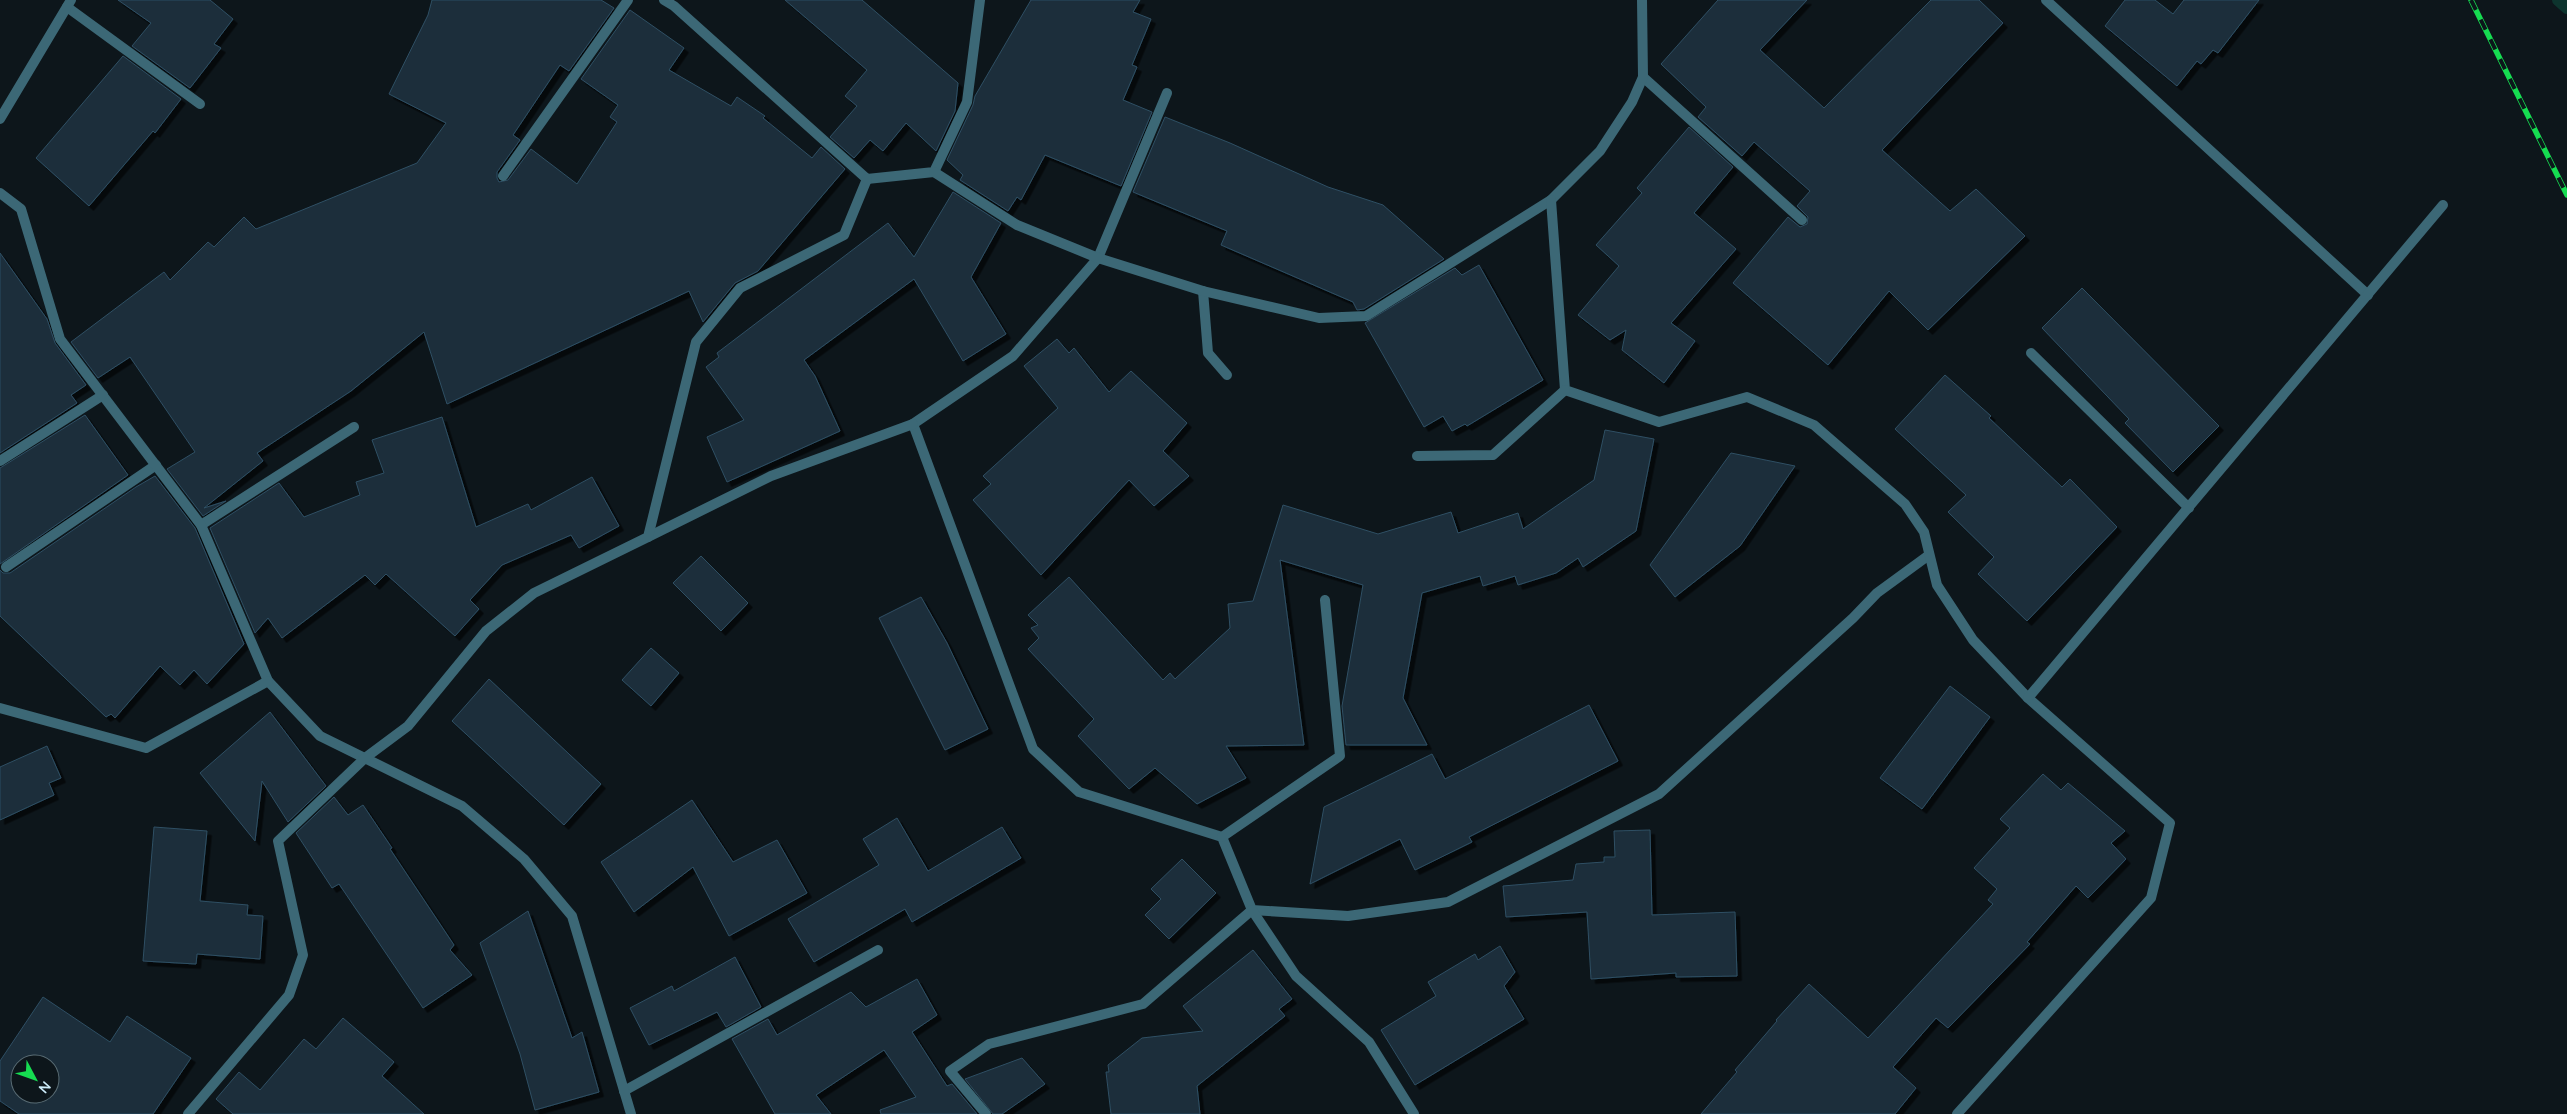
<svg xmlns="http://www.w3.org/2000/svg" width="2567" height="1114" viewBox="0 0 2567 1114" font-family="Quicksand,sans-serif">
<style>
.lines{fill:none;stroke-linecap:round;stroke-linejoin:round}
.stream{stroke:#0d342e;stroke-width:12}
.building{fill:#1b2e3a;stroke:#2f4f64;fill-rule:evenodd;filter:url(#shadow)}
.lane{stroke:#3c6876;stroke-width:10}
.street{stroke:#3c6876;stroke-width:10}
.rail-casing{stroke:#16dc51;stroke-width:5.5}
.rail{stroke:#0d161b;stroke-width:4;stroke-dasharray:11;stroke-linecap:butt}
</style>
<defs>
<filter id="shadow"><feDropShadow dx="4.5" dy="4.5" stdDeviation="0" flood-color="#0009"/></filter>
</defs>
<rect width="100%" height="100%" fill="#0d161b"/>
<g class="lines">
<path class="stream" d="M 2558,0 L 2567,8"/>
</g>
<g class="building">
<path d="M 118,0 L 210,0 L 233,19 L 214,44 L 221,48 L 190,88 L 132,46 L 151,23 Z"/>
<path d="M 432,0 L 601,0 L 614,8 L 569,71 L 560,65 L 513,135 L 520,140 L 497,172 L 497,178 L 499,182 L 508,180 L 531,149 L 577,184 L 617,122 L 610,117 L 618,105 L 581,79 L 630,10 L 684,48 L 669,70 L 731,106 L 737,97 L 765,116 L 763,118 L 812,158 L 821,147 L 845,169 L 758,271 L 735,283 L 703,322 L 689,291 L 447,404 L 424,332 L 351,391 L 257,453 L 263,461 L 204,508 L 226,501 L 203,516 L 167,469 L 195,452 L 130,357 L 98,378 L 71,342 L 164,272 L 170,280 L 208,242 L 214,247 L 244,217 L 256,229 L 417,163 L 446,123 L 389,94 L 428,15 Z"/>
<path d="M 785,0 L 862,0 L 958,83 L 955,111 L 936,151 L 906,123 L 883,151 L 870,140 L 854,158 L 830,137 L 857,106 L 845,96 L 867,70 Z"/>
<path d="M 1031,0 L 1140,0 L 1133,12 L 1151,19 L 1132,65 L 1137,67 L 1123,100 L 1152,112 L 1121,186 L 1045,155 L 1021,200 L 1017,197 L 1008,211 L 960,180 L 963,175 L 947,160 L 973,105 L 975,96 Z"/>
<path d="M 1718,0 L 1807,0 L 1760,50 L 1824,108 L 1931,0 L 1979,0 L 2003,23 L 1882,150 L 1950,211 L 1976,189 L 2025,236 L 1928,330 L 1889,291 L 1828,365 L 1733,283 L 1788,217 L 1800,227 L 1807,224 L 1808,217 L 1797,206 L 1810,191 L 1754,142 L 1742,156 L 1698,117 L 1706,107 L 1661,64 Z"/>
<path d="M 2125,0 L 2155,0 L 2173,14 L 2184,0 L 2259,0 L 2218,53 L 2213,50 L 2201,64 L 2197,61 L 2177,86 L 2105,26 Z"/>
<path d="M 123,56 L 181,99 L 155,133 L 153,131 L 89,206 L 36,158 Z"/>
<path d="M 1165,117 L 1230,143 L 1328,187 L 1383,205 L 1444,259 L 1364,309 L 1357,310 L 1353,302 L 1221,245 L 1227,231 L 1133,192 Z"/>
<path d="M 1689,127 L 1733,167 L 1694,213 L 1736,249 L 1671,323 L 1695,341 L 1664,383 L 1622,350 L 1626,330 L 1610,340 L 1578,315 L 1619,266 L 1596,245 L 1642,193 L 1637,188 Z"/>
<path d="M 953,192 L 1001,223 L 971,277 L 1006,334 L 963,361 L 914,279 L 804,360 L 815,376 L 840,431 L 727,482 L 707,437 L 744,420 L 706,367 L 719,357 L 717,353 L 888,223 L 914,257 Z"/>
<path d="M 0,253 L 47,319 L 55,343 L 86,385 L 71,395 L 77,403 L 0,453 Z"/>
<path d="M 1479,265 L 1543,380 L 1467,426 L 1465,424 L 1452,431 L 1443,416 L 1424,427 L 1365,323 L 1455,268 L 1462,275 Z"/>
<path d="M 2082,288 L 2219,426 L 2173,472 L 2125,423 L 2129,419 L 2042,328 Z"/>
<path d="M 1057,339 L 1069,353 L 1074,348 L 1109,392 L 1131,371 L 1187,423 L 1163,451 L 1189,476 L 1154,506 L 1129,480 L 1041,575 L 973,500 L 991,484 L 983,476 L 1058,408 L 1024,366 Z"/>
<path d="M 1945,375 L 1991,416 L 1989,418 L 2062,487 L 2070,479 L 2117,527 L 2027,621 L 1978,574 L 1994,557 L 1948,512 L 1966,495 L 1895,429 Z"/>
<path d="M 85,415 L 128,475 L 0,564 L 0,468 Z"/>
<path d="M 442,417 L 476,527 L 528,504 L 531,510 L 592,477 L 619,526 L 579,548 L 571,535 L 502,565 L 470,600 L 479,609 L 455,636 L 386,574 L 375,585 L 365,575 L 282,638 L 268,618 L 255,633 L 210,528 L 279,483 L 304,517 L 360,495 L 356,482 L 384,473 L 372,440 Z"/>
<path d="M 1605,430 L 1654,439 L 1636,531 L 1583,567 L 1578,558 L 1556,573 L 1518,585 L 1515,576 L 1483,586 L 1480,576 L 1422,593 L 1403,698 L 1427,745 L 1346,745 L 1342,706 L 1363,585 L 1280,560 L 1304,745 L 1226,746 L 1246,778 L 1197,804 L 1155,768 L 1129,789 L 1078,736 L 1094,719 L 1028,649 L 1039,638 L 1031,628 L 1038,625 L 1028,615 L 1069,577 L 1163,680 L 1170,673 L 1175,679 L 1230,628 L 1228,604 L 1253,601 L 1283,505 L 1378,534 L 1451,512 L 1458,533 L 1518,513 L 1523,529 L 1594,480 Z"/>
<path d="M 1731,453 L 1795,466 L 1740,546 L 1675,597 L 1650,565 Z"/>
<path d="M 155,476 L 195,528 L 244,644 L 207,684 L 194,670 L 180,685 L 160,666 L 115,718 L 111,714 L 106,717 L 0,616 L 0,570 L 3,573 L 10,573 L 136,487 Z"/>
<path d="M 701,556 L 748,603 L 721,631 L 673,583 Z"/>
<path d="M 921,597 L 947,643 L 988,729 L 945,750 L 879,618 Z"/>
<path d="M 651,648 L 679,673 L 651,706 L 622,680 Z"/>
<path d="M 489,679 L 601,784 L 564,825 L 452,721 Z"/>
<path d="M 1950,686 L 1990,717 L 1922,809 L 1880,778 Z"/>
<path d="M 1589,705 L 1618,761 L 1469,837 L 1472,842 L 1415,870 L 1400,839 L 1310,884 L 1324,807 L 1432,754 L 1445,779 Z"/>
<path d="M 270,712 L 326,786 L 288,822 L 262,781 L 255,841 L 200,773 Z"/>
<path d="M 47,746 L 61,778 L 49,783 L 54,795 L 0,820 L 0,767 Z"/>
<path d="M 2043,774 L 2061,790 L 2068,783 L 2125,831 L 2111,843 L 2126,859 L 2088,898 L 2076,886 L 2027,942 L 2030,944 L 1948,1028 L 1936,1018 L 1893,1067 L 1916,1088 L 1895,1114 L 1701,1114 L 1737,1072 L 1735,1070 L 1777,1021 L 1776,1020 L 1809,984 L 1868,1038 L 1993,904 L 1988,900 L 1997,889 L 1974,868 L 2010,828 L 2000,819 Z"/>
<path d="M 334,797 L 348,815 L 363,805 L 392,848 L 390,849 L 454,945 L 450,950 L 472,975 L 423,1008 L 339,884 L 332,888 L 296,833 Z"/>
<path d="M 692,800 L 733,862 L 777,840 L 807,893 L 729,936 L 693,867 L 634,912 L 601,862 Z"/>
<path d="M 897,818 L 928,871 L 1002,827 L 1021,858 L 912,922 L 905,909 L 814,962 L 788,919 L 879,865 L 863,839 Z"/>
<path d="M 154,827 L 207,831 L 200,901 L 248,905 L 247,915 L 263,916 L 260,959 L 197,954 L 196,964 L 143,961 Z"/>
<path d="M 1650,830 L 1652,915 L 1735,912 L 1737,976 L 1676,977 L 1676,973 L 1591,979 L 1587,912 L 1506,917 L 1503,886 L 1573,880 L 1576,864 L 1604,862 L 1604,857 L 1615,857 L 1614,831 Z"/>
<path d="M 1182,859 L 1216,893 L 1169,939 L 1145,915 L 1161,899 L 1151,889 Z"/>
<path d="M 528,911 L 572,1038 L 582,1032 L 599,1092 L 535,1110 L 520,1054 L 480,943 Z"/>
<path d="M 1500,946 L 1515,972 L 1504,986 L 1524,1019 L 1415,1085 L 1381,1030 L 1436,996 L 1428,982 L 1475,954 L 1478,960 Z"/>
<path d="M 1253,950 L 1292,999 L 1279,1009 L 1285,1016 L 1197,1086 L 1200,1114 L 1111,1114 L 1106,1072 L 1109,1072 L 1108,1065 L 1142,1038 L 1203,1031 L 1183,1006 Z"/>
<path d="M 735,957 L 761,1007 L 726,1027 L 717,1012 L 649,1045 L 630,1008 L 672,986 L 674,991 Z"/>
<path d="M 917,979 L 937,1015 L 912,1032 L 947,1086 L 952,1084 L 977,1114 L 881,1114 L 880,1110 L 916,1097 L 884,1050 L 816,1095 L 831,1114 L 775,1114 L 732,1039 L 768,1019 L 777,1035 L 851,992 L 866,1007 Z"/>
<path d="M 43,997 L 110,1042 L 127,1016 L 191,1058 L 153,1114 L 19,1114 L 0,1101 L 0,1061 ZM 20,1064 L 50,1064 L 50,1094 L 20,1094 Z"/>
<path d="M 343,1018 L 394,1062 L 382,1076 L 424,1114 L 233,1114 L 216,1099 L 239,1072 L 260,1090 L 304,1039 L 316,1049 Z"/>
<path d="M 1022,1058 L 1045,1084 L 1002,1114 L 993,1114 L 965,1079 Z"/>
</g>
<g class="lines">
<g class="lane">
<path d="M 67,7 L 200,104"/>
<path d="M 503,176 L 628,0"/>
<path d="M 1203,291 L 1208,353 L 1227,375"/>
<path d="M 0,461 L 103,395"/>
<path d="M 201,525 L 354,427"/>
<path d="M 6,567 L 156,465"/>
<path d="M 624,1091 L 878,950"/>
</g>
<g class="street">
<path d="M 664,0 L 674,6 L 867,179 L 934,172 L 967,102 L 980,0"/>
<path d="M 2046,0 L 2368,295"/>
<path d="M 1643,77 L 1802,220"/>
<path d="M 1167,93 L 1098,258 L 1013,356 L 913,424 L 1033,749 L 1079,792 L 1222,837 L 1252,910 L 1348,916 L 1448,902 L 1659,794 L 1853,618 L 1877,593 L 1929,555"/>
<path d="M 0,119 L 71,0"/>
<path d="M 934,172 L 1017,225 L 1098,258 L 1203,291 L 1319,318 L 1366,316 L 1551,200 L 1600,151 L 1632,102 L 1643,77 L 1642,0"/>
<path d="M 0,193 L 21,209 L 60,339 L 201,525 L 268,681 L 320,736 L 462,806 L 524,859 L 572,916 L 631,1114"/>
<path d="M 1551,200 L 1565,390 L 1659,422 L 1747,397 L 1814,425 L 1905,504 L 1924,532 L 1937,585 L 1973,640 L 2028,698 L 2170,823 L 2151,898 L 1957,1114"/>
<path d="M 2031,353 L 2189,508"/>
<path d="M 1417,456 L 1493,455 L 1565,390"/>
<path d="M 648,537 L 771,476 L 913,424"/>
<path d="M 2028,698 L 2443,205"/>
<path d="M 0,708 L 146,748 L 268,681"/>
<path d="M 1222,837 L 1340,756 L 1325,600"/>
<path d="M 188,1114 L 289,995 L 303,955 L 278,841 L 365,758 L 408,726 L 486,631 L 534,593 L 648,537 L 696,342 L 740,288 L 844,235 L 867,179"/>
<path d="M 986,1114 L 950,1071 L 989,1044 L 1143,1004 L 1252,910 L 1296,976 L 1369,1042 L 1414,1114"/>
</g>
<defs>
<path id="rail" d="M 2471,0 L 2567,195"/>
</defs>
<use href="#rail" class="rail-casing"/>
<use href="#rail" class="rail"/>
</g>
<g transform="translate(35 1079) rotate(131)"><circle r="24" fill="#0d161b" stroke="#596c74"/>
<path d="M0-4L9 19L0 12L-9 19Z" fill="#16dc51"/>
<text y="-8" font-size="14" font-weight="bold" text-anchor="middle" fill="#ccecfa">N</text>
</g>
</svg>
